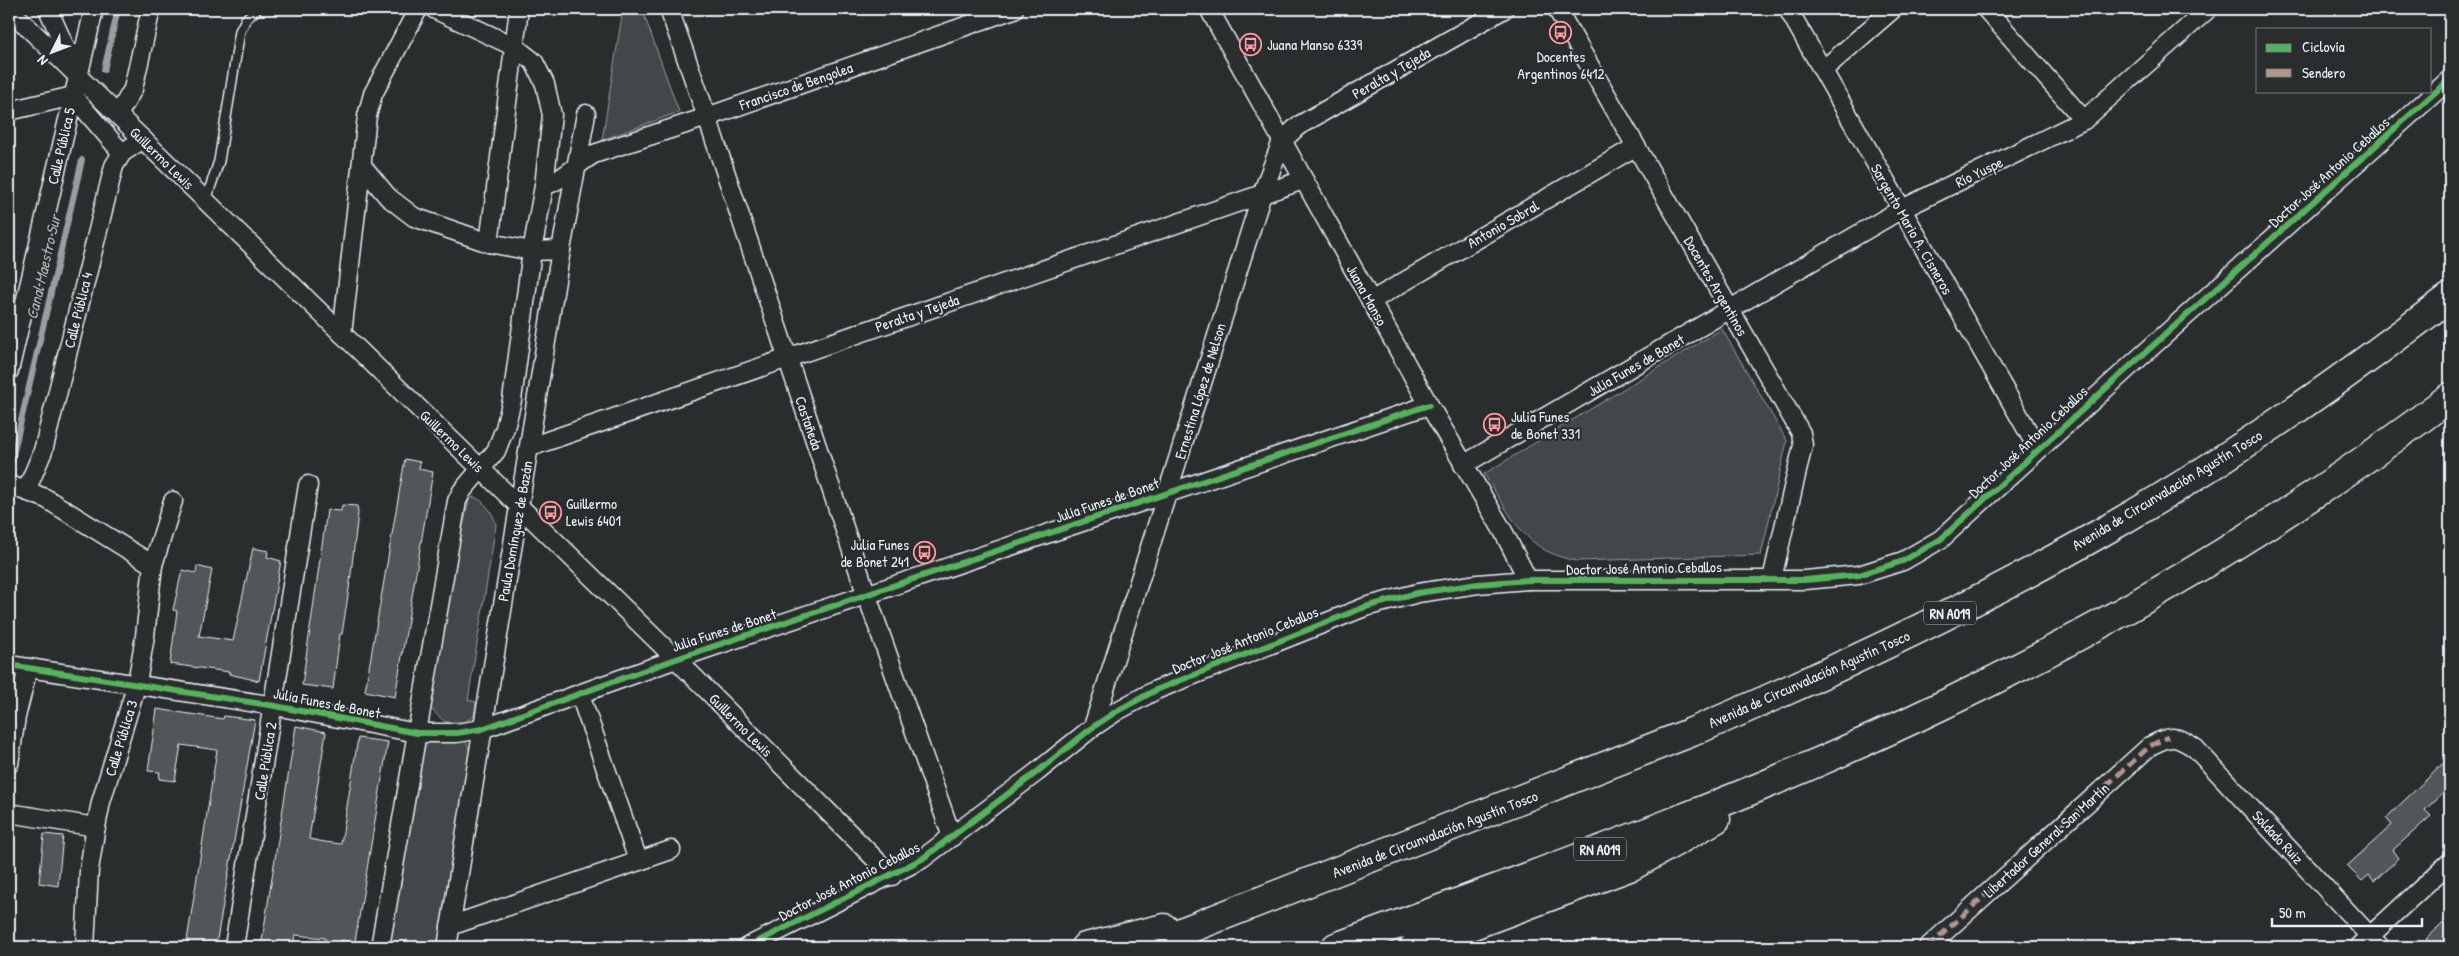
<svg xmlns="http://www.w3.org/2000/svg" width="2459" height="956" viewBox="0 0 2459 956" font-family="'Patrick Hand',sans-serif">
<style>
.green{fill:#424648;stroke:#959ca0}
.lines{fill:none;stroke-linecap:round;stroke-linejoin:round}
.stream{stroke:#989fa3;stroke-width:6}
.building{fill:#535759;stroke:#e8f1f8}
.service-casing{stroke:#e8f1f8;stroke-width:12}
.minor-casing{stroke:#e8f1f8;stroke-width:21}
.motorway-casing{stroke:#e8f1f8;stroke-width:31}
.service{stroke:#2a2d2e;stroke-width:9}
.minor{stroke:#2a2d2e;stroke-width:18}
.motorway{stroke:#2a2d2e;stroke-width:28}
.quiet{stroke:#b2968c;stroke-width:5;stroke-dasharray:10 5;stroke-linecap:butt}
.cycleway-casing{stroke:#2a2d2e;stroke-width:9}
.cycleway{stroke:#56b35d;stroke-width:6}
.labels{text-anchor:middle;dominant-baseline:central;stroke-width:4;stroke-linejoin:round;paint-order:stroke}
.shield{fill:#2a2d2e;stroke:#afb6bb;stroke-width:1}
.shield-label{font-size:14px;font-weight:bold;fill:#e8f1f8}
.poi-label{font-size:15px;fill:#e8f1f8;stroke:#2a2d2e;text-anchor:start}
.street-label{font-size:15px;fill:#e8f1f8;stroke:#2a2d2e}
.water-label{font-size:16px;font-style:italic;fill:#acb3b9;stroke:#2a2d2e}
</style>
<rect width="100%" height="100%" fill="#2a2d2e"/>
<filter id="ink" filterUnits="userSpaceOnUse"><feTurbulence type="fractalNoise" baseFrequency=".02" numOctaves="2"/><feDisplacementMap in="SourceGraphic" scale="10" xChannelSelector="R" yChannelSelector="G"/><feConvolveMatrix kernelMatrix="1 2 1 2 8 2 1 2 1" color-interpolation-filters="sRGB"/></filter>
<g filter="url(#ink)">
<g class="green">
<path d="M 623,9 L 642,9 L 679,112 L 602,140 Z"/>
<path d="M 1722,329 L 1787,441 L 1761,555 L 1577,561 C 1524,552 1511,515 1484,474 Z"/>
<path d="M 474,497 C 485,501 494,514 496,525 L 468,700 L 476,702 L 474,716 L 465,722 L 445,722 L 428,706 L 426,700 L 469,499 Z"/>
<path d="M 465,739 L 470,751 L 438,947 L 389,947 L 420,757 L 429,741 Z"/>
</g>
<g class="lines">
<g class="stream">
<path d="M 104,70 L 118,9"/>
<path d="M 10,468 L 82,160"/>
</g>
</g>
<g class="building">
<path d="M 405,459 L 420,462 L 419,469 L 433,472 L 395,697 L 365,691 Z"/>
<path d="M 342,505 L 357,506 L 358,513 L 350,582 L 342,634 L 340,634 L 333,689 L 302,685 L 327,510 L 341,511 Z"/>
<path d="M 253,548 L 268,551 L 267,557 L 281,561 L 259,681 L 229,674 L 230,672 L 170,664 L 177,611 L 173,610 L 182,570 L 196,573 L 197,566 L 212,570 L 199,636 L 233,641 Z"/>
<path d="M 157,709 L 223,719 L 224,716 L 255,720 L 216,945 L 202,943 L 201,947 L 186,947 L 217,750 L 181,745 L 175,781 L 159,779 L 160,772 L 148,771 Z"/>
<path d="M 296,726 L 326,732 L 309,839 L 325,842 L 341,844 L 358,738 L 388,742 L 355,942 L 341,940 L 340,947 L 325,944 L 325,938 L 295,935 L 293,947 L 261,947 Z"/>
<path d="M 2450,757 L 2450,786 L 2425,810 L 2431,816 L 2393,850 L 2399,858 L 2374,881 L 2369,875 L 2362,881 L 2347,866 L 2392,825 L 2386,818 Z"/>
<path d="M 44,834 L 63,836 L 58,886 L 39,883 Z"/>
<path d="M 2450,917 L 2450,947 L 2434,947 L 2426,939 Z"/>
</g>
<g class="lines">
<defs>
<path id="service" d="M 206,200 L 219,161 L 240,31 L 246,19 L 257,9"/>
<g id="minor">
<path d="M 9,9 L 676,659 L 892,876"/>
<path d="M 48,9 L 73,65"/>
<path d="M 669,9 L 707,117 L 867,596 L 952,837"/>
<path d="M 1209,9 L 1429,405 L 1503,531 L 1528,580"/>
<path d="M 1557,9 L 1801,433 L 1803,445 L 1772,579"/>
<path d="M 1788,9 L 2038,449"/>
<path d="M 1986,9 L 2084,120"/>
<path d="M 1823,70 L 1893,9"/>
<path d="M 73,96 L 122,153"/>
<path d="M 9,111 L 73,96"/>
<path d="M 118,115 L 133,89 L 151,9"/>
<path d="M 363,167 L 388,197 L 414,217 L 489,243 L 532,251 L 561,250"/>
<path d="M 544,186 C 564,180 576,164 594,154 L 707,117 L 1014,9"/>
<path d="M 489,243 L 519,9"/>
<path d="M 1371,301 L 1635,147"/>
<path d="M 342,334 L 367,116 L 373,94 L 418,9"/>
<path d="M 9,371 L 94,9"/>
<path d="M 530,447 L 1303,180"/>
<path d="M 1463,465 L 1900,210 L 2084,120 L 2208,9"/>
<path d="M 9,485 L 45,498 L 153,565"/>
<path d="M 26,491 L 43,451 L 114,166 L 122,153 L 143,139"/>
<path d="M 9,665 L 275,706 L 417,733 L 457,733 L 482,729 L 676,659 L 1429,405"/>
<path d="M 580,695 L 638,860"/>
<path d="M 1093,727 L 1262,194 L 1282,141 L 1298,126 L 1504,9"/>
<path d="M 9,764 L 16,717 L 28,668"/>
<path d="M 9,813 L 96,827"/>
<path d="M 450,926 L 671,850"/>
<path d="M 85,947 L 89,870 L 95,832 L 101,802 L 137,683 L 145,636 L 153,565 L 173,501"/>
<path d="M 234,947 L 308,485"/>
<path d="M 380,947 L 457,501 L 462,491 L 496,451 L 505,428 L 512,400 L 532,251 L 544,186 L 552,115 L 545,84 L 534,62 L 515,47 L 434,9"/>
<path d="M 447,947 L 561,250 L 586,114"/>
<path d="M 747,947 L 922,859 L 1037,772 L 1093,727 L 1117,711 L 1156,690 L 1365,607 L 1418,593 L 1478,584 L 1528,580 L 1805,580 L 1859,575 L 1903,561 L 1941,539 L 2128,368 L 2450,79"/>
<path d="M 1928,947 L 2150,746 C 2171,735 2175,735 2195,748 L 2380,947"/>
<path d="M 2358,947 L 2450,862"/>
</g>
<g id="motorway">
<path d="M 1085,947 L 1164,928"/>
<path d="M 1143,947 L 1692,732 C 1835,671 1976,605 2111,527 C 2230,459 2342,380 2450,297"/>
<path d="M 1336,947 C 1542,872 1750,799 1947,703 C 2124,618 2294,516 2450,397"/>
<path d="M 1414,947 L 1632,866 L 1716,819"/>
</g>
</defs>
<use href="#service" class="service-casing"/>
<use href="#minor" class="minor-casing"/>
<use href="#motorway" class="motorway-casing"/>
<use href="#service" class="service"/>
<use href="#minor" class="minor"/>
<use href="#motorway" class="motorway"/>
<path class="quiet" d="M 1928,947 L 2150,746 L 2168,737"/>
<defs>
<g id="cycleway">
<path d="M 9,665 L 275,706 L 417,733 L 457,733 L 482,729 L 676,659 L 1429,405"/>
<path d="M 747,947 L 922,859 L 1037,772 L 1093,727 L 1117,711 L 1156,690 L 1365,607 L 1418,593 L 1478,584 L 1528,580 L 1805,580 L 1859,575 L 1903,561 L 1941,539 L 2128,368 L 2450,79"/>
</g>
</defs>
<use href="#cycleway" class="cycleway-casing"/>
<use href="#cycleway" class="cycleway"/>
</g>
</g>
<defs>
<symbol id="bus-ring" viewBox="-11 -11 22 22"><circle r="9.5" fill="#2a2d2e" stroke="#ff9aa2" stroke-width="1.5"/><path d="M-5-6H5V4H4V6H2V4H-2V6H-4V4H-5ZM-3.5-4V0h7V-4ZM-3.5 1.2v1.5H-2V1.2ZM2 1.2v1.5H3.5V1.2Z" fill="#ff9aa2"/></symbol>
</defs>
<g fill-rule="evenodd">
<use href="#bus-ring" x="1548" y="20" width="25" height="25"/>
<use href="#bus-ring" x="1238" y="32" width="25" height="25"/>
<use href="#bus-ring" x="1482" y="412" width="25" height="25"/>
<use href="#bus-ring" x="538" y="500" width="25" height="25"/>
<use href="#bus-ring" x="912" y="540" width="25" height="25"/>
</g>
<g class="labels">
<g class="shield">
<rect x="1924" y="601.5" width="52" height="23" rx="4"/>
<rect x="1574" y="837.5" width="52" height="23" rx="4"/>
</g>
<g class="shield-label">
<text x="1950" y="613">RN A019</text>
<text x="1600" y="849">RN A019</text>
</g>
<g class="poi-label">
<text x="1267" y="44">Juana Manso 6339</text>
<text x="1561" y="56" text-anchor="middle">Docentes<tspan x="1561" dy="17">Argentinos 6412</tspan></text>
<text x="1511" y="416">Julia Funes<tspan x="1511" dy="17">de Bonet 331</tspan></text>
<text x="566" y="503">Guillermo<tspan x="566" dy="17">Lewis 6401</tspan></text>
<text x="909" y="544" text-anchor="end">Julia Funes<tspan x="909" dy="17">de Bonet 241</tspan></text>
</g>
<g class="street-label">
<text transform="translate(1391 73) rotate(-30)">Peralta y Tejeda</text>
<text transform="translate(796 86) rotate(-19)">Francisco de Bengolea</text>
<text transform="translate(61 146) rotate(-77)">Calle Pública 5</text>
<text transform="translate(162 158) rotate(44)">Guillermo Lewis</text>
<text transform="translate(1979 172) rotate(-26)">Río Yuspe</text>
<text transform="translate(2329 172) rotate(-42)">Doctor José Antonio Ceballos</text>
<text transform="translate(1503 224) rotate(-30)">Antonio Sobral</text>
<text transform="translate(1912 229) rotate(60)">Sargento Mario A. Cisneros</text>
<text transform="translate(1716 286) rotate(60)">Docentes Argentinos</text>
<text transform="translate(1367 295) rotate(61)">Juana Manso</text>
<text transform="translate(78 310) rotate(-76)">Calle Pública 4</text>
<text transform="translate(917 313) rotate(-19)">Peralta y Tejeda</text>
<text transform="translate(1636 365) rotate(-30)">Julia Funes de Bonet</text>
<text transform="translate(1200 391) rotate(-73)">Ernestina López de Nelson</text>
<text transform="translate(809 423) rotate(71)">Castañeda</text>
<text transform="translate(452 441) rotate(44)">Guillermo Lewis</text>
<text transform="translate(2028 442) rotate(-43)">Doctor José Antonio Ceballos</text>
<text transform="translate(2167 490) rotate(-31)">Avenida de Circunvalación Agustín Tosco</text>
<text transform="translate(1107 500) rotate(-19)">Julia Funes de Bonet</text>
<text transform="translate(515 531) rotate(-80)">Paula Domínguez de Bazán</text>
<text transform="translate(1644 568) rotate(-1)">Doctor José Antonio Ceballos</text>
<text transform="translate(724 630) rotate(-18)">Julia Funes de Bonet</text>
<text transform="translate(1245 640) rotate(-22)">Doctor José Antonio Ceballos</text>
<text transform="translate(1809 679) rotate(-24)">Avenida de Circunvalación Agustín Tosco</text>
<text transform="translate(327 703) rotate(11)">Julia Funes de Bonet</text>
<text transform="translate(741 725) rotate(45)">Guillermo Lewis</text>
<text transform="translate(121 738) rotate(-73)">Calle Pública 3</text>
<text transform="translate(265 761) rotate(-81)">Calle Pública 2</text>
<text transform="translate(1435 834) rotate(-21)">Avenida de Circunvalación Agustín Tosco</text>
<text transform="translate(2278 837) rotate(47)">Soldado Ruiz</text>
<text transform="translate(2046 840) rotate(-42)">Libertador General San Martín</text>
<text transform="translate(849 881) rotate(-27)">Doctor José Antonio Ceballos</text>
</g>
<g class="water-label">
<text transform="translate(43 267) rotate(-77)">Canal Maestro Sur</text>
</g>
</g>
<rect width="2459" height="956" fill="none" stroke="#2a2d2e" stroke-width="30"/>
<rect x="15" y="15" width="2429" height="926" fill="none" stroke="#e8f1f8" stroke-width="2" filter="url(#ink)"/>
<rect x="2256" y="28" width="175" height="65" fill="#2a2d2e" stroke="#767b7f"/>
<rect x="2266" y="44" width="25" height="8" fill="#56b35d" stroke="#767b7f"/>
<text x="2302" y="52" font-size="15" fill="#e8f1f8">Ciclovía</text>
<rect x="2266" y="69" width="25" height="8" fill="#b2968c" stroke="#767b7f"/>
<text x="2302" y="78" font-size="15" fill="#e8f1f8">Sendero</text>
<g transform="translate(52 52) rotate(228)" stroke="#2a2d2e" stroke-width="4" paint-order="stroke">
<path d="M0-4L9 19L0 12L-9 19Z" fill="#e8f1f8"/>
<text y="-8" font-size="14" font-weight="bold" text-anchor="middle" fill="#e8f1f8">N</text>
</g>
<path d="M2272 918v8h150v-8" fill="none" stroke="#e8f1f8" stroke-width="2.5"/>
<text x="2279" y="918" font-size="15" fill="#e8f1f8" stroke="#2a2d2e" stroke-width="4" paint-order="stroke">50 m</text>
</svg>
